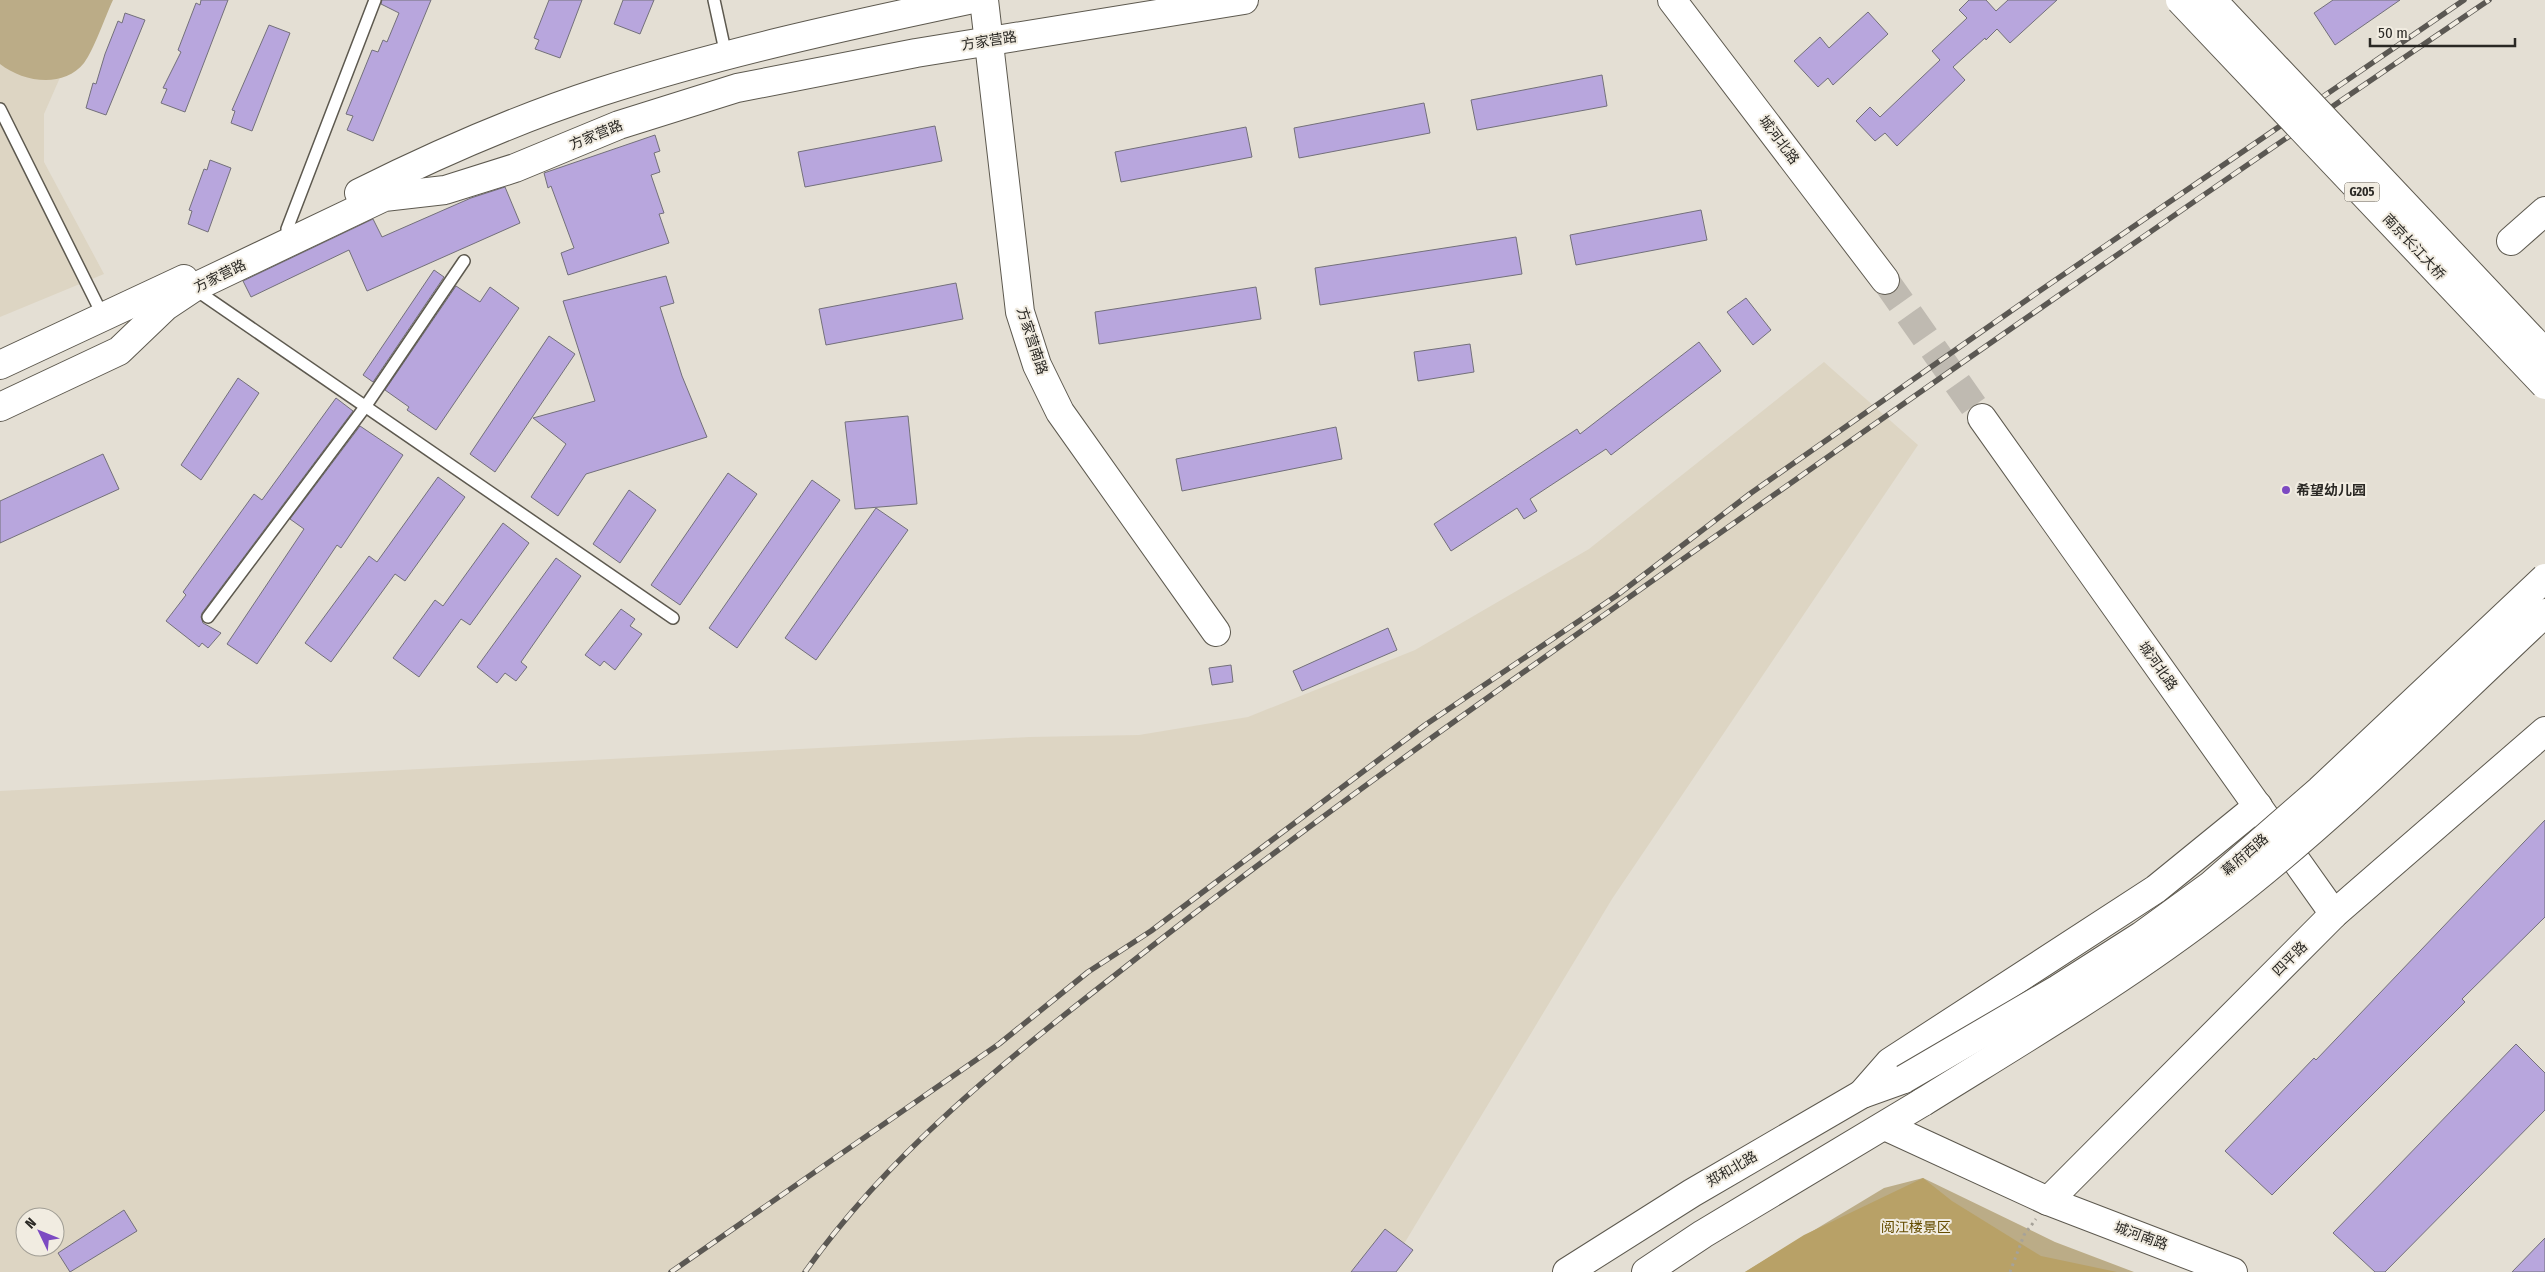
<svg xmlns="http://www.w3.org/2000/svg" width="2545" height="1272" viewBox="0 0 2545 1272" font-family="'Fira Sans Condensed','Noto Sans SC',sans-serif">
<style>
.built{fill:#ddd5c3;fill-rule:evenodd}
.green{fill:#bbac87}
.water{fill:#b8a167}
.building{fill:#b8a6dd;stroke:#73707a}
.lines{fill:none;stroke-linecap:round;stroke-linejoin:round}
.secondary-tunnel{stroke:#bfbab1;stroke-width:28;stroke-dasharray:28 14;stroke-linecap:butt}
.lane-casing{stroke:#5d594f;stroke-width:14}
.secondary-casing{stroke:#5d594f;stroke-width:30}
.primary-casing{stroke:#5d594f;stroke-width:30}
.path{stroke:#a6a299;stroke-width:3;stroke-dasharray:2.5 4;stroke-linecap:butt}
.lane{stroke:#fff;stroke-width:11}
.secondary{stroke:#fff;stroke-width:28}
.primary{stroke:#fff;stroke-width:28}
.rail-casing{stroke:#5b5853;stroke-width:5.5}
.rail{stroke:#f1ece1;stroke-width:4;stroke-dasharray:11;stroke-linecap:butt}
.highway-bridge-casing{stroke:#5d594f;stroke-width:30;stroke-linecap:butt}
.highway-bridge{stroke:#fff;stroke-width:28}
.poi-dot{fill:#7c4ac2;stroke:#f1ece1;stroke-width:2}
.labels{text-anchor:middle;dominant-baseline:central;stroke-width:4;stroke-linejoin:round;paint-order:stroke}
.shield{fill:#f1ece1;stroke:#66635d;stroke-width:1}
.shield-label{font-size:12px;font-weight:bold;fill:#2a2824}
.street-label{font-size:14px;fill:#2a2824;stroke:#f1ece1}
.poi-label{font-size:14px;font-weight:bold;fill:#2a2824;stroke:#f1ece1;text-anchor:start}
.park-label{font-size:14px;fill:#644c00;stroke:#f1ece1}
</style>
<rect width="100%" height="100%" fill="#e4dfd4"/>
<g class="built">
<path d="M 0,0 L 94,0 L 44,114 L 44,162 L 104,274 L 0,317 Z"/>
<path d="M 1824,362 L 1918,445 L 1612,899 L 1387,1272 L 0,1272 L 0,791 L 1029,737 L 1139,735 L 1248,717 L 1415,650 L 1589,549 ZM 25,1217 L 55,1217 L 55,1247 L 25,1247 Z"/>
</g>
<g class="green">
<path d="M 0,0 L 113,0 C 105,17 94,50 84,63 C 63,89 23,82 0,64 Z"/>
<path d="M 1923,1178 L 2055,1242 L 2134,1272 L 1745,1272 L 1884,1188 Z"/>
</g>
<path class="water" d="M 1923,1178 L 1952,1201 L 2041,1256 L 2117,1272 L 1745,1272 L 1804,1235 Z"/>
<g class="building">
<path d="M 201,0 L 228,0 L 185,112 L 161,103 L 167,89 L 163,88 L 181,52 L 178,50 L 196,3 L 200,5 Z"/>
<path d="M 382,0 L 431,0 L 373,141 L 347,130 L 353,116 L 346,114 L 372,50 L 378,52 L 383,40 L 387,42 L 399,13 L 381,4 Z"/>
<path d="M 549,0 L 582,0 L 560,58 L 535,49 L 539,40 L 534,38 Z"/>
<path d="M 623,0 L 654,0 L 640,34 L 614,24 Z"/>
<path d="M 1969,0 L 1986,0 L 1996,11 L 2008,0 L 2057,0 L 2010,43 L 1997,29 L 1986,40 L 1985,38 L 1953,67 L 1965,80 L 1897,146 L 1885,133 L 1875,141 L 1856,121 L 1870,107 L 1880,117 L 1940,60 L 1932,51 L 1967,18 L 1959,10 Z"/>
<path d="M 2333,0 L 2400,0 L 2335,45 L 2314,13 Z"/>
<path d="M 1868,12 L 1888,34 L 1833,85 L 1828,78 L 1818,87 L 1794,61 L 1820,37 L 1829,48 Z"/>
<path d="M 125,13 L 145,20 L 106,115 L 86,108 L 93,83 L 96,84 L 105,54 L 118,21 L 122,23 Z"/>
<path d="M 269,25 L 290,33 L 252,131 L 231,123 L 235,111 L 232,110 Z"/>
<path d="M 1602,75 L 1607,106 L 1477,130 L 1471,100 Z"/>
<path d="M 1424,103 L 1430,133 L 1299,158 L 1294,128 Z"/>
<path d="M 935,126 L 942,161 L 805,187 L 798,152 Z"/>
<path d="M 1246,127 L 1252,157 L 1121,182 L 1115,152 Z"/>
<path d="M 655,135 L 660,151 L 654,153 L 660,172 L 651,175 L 664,213 L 659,214 L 669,243 L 568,275 L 561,253 L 574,248 L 551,186 L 548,188 L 544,173 Z"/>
<path d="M 210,160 L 231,168 L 208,232 L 188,224 L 192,211 L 189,210 L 204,169 L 207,170 Z"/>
<path d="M 505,187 L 520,223 L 367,291 L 349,250 L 251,297 L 243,281 L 373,219 L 382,237 L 471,198 Z"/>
<path d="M 1701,210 L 1707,240 L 1576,265 L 1570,235 Z"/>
<path d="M 1516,237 L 1522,274 L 1320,305 L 1315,268 Z"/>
<path d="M 434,270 L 444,277 L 373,382 L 363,375 Z"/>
<path d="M 666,276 L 674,303 L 660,307 L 682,376 L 707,437 L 586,474 L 558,516 L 531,497 L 566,444 L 533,418 L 595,401 L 563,301 Z"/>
<path d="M 956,283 L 963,319 L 826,345 L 819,309 Z"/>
<path d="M 456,286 L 480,302 L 490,287 L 519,308 L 436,430 L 407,410 L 409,407 L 385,390 Z"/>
<path d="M 1256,287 L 1261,319 L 1099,344 L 1095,312 Z"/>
<path d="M 1746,298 L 1771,330 L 1753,345 L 1727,312 Z"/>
<path d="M 549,336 L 575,354 L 495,472 L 470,454 Z"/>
<path d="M 1699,342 L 1721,371 L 1611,455 L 1606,449 L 1530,499 L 1537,511 L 1524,519 L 1517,508 L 1451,551 L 1434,524 L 1577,429 L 1580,434 Z"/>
<path d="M 1470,344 L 1474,372 L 1418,381 L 1414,352 Z"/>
<path d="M 238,378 L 259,393 L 201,480 L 181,465 Z"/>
<path d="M 336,398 L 353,411 L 202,613 L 201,617 L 203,623 L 221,633 L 208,648 L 202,643 L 199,647 L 166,621 L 186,595 L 183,592 L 254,494 L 262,500 Z"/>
<path d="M 908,416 L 917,504 L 855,509 L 845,422 Z"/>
<path d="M 360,426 L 403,455 L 341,548 L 337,545 L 257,664 L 227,644 L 304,529 L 290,519 Z"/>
<path d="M 1336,427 L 1342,459 L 1182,491 L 1176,459 Z"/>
<path d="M 103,454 L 119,489 L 0,543 L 0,501 Z"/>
<path d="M 728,473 L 757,494 L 680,605 L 651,585 Z"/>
<path d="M 438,477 L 465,497 L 405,581 L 395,574 L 331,662 L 305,643 L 369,556 L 377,562 Z"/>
<path d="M 812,480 L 840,500 L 737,648 L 709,628 Z"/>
<path d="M 629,490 L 656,510 L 620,563 L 593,544 Z"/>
<path d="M 876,508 L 908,530 L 816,660 L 785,638 Z"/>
<path d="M 503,523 L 529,543 L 470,625 L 461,619 L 419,677 L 393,658 L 435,600 L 443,606 Z"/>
<path d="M 556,558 L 581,576 L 521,662 L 527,667 L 516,681 L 505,673 L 497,683 L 477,667 Z"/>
<path d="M 621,609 L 635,619 L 630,626 L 642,634 L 615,670 L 604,661 L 600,666 L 585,655 Z"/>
<path d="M 1388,628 L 1397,650 L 1302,691 L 1293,671 Z"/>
<path d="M 1231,665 L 1233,682 L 1212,685 L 1209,668 Z"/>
<path d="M 2545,820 L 2545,917 L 2462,999 L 2465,1002 L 2272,1195 L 2225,1151 L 2314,1058 L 2316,1060 Z"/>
<path d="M 2516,1044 L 2545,1073 L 2545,1110 L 2385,1272 L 2375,1272 L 2333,1233 Z"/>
<path d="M 124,1210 L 137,1231 L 70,1272 L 58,1253 Z"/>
<path d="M 1385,1229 L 1413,1250 L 1396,1272 L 1351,1272 Z"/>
<path d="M 2545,1238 L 2545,1272 L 2512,1272 Z"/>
</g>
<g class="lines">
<path class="secondary-tunnel" d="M 1885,280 L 1982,418"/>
<defs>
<g id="lane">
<path d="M 714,0 L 726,55"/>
<path d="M 0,109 L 103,316"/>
<path d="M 287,229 L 375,0"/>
<path d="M 193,288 L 673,618"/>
<path d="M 208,617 L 365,407 L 464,261"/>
</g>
<g id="secondary">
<path d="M 984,0 L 1020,312 L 1037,365 L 1060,412 L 1216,632"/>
<path d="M 1672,0 L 1885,280"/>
<path d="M 359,193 C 437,154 517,119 600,92 C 721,53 845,26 968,0"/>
<path d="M 2511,241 L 2545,211"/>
<path d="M 0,365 L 184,279"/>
<path d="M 0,407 L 119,351 L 166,306 L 193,288 L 384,197 L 445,190 L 515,168 L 619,125 L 737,88 L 916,53 L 1244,0"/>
<path d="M 1982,418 L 2334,914"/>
<path d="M 1862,1094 L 1890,1062 L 2156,889 L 2258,806"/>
<path d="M 1885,1126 L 2048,1201 L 2233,1272"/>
<path d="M 2048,1201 L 2334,914 L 2545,731"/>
</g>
<g id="primary">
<path d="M 1567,1272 L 1692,1193 L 1862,1094 L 1904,1079"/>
<path d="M 1646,1272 L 1703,1234 L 1923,1102"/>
</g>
</defs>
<use href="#lane" class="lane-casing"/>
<use href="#secondary" class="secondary-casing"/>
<use href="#primary" class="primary-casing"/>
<path class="path" d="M 2010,1272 L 2024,1235 L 2036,1219"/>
<use href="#lane" class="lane"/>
<use href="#secondary" class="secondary"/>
<use href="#primary" class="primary"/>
<defs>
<g id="rail">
<path d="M 671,1272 L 999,1044 L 1088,972 L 1151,931 L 1425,725 L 1616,596 L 1751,493 L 2038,292 L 2464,0"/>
<path d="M 805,1272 C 889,1153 1005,1061 1119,972 C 1233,882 1350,796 1469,711 C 1806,471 2146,232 2489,0"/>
</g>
</defs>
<use href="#rail" class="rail-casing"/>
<use href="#rail" class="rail"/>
<defs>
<g id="highway-bridge">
<path d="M 2180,0 L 2545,385"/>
<path d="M 2212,0 L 2545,353"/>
<path d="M 1904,1079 L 2058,989 L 2141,936 L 2211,885 L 2320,790 L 2545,578"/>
<path d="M 1923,1102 C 2024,1039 2128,978 2223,904 C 2337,816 2440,711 2545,613"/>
</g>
</defs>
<use href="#highway-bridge" class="highway-bridge-casing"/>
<use href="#highway-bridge" class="highway-bridge"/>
</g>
<circle class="poi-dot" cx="2286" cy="490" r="5"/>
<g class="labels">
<rect class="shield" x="2344.5" y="182.5" width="35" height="19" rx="4"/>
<g class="shield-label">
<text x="2362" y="192">G205</text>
</g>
<g class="street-label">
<text transform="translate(989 41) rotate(-9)">方家营路</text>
<text transform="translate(596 135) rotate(-22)">方家营路</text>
<text transform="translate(1779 140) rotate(53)">城河北路</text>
<text transform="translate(2414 247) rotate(47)">南京长江大桥</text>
<text transform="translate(220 276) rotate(-26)">方家营路</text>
<text transform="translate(1032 341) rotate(72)">方家营南路</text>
<text transform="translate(2158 666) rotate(55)">城河北路</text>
<text transform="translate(2245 855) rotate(-41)">幕府西路</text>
<text transform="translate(2290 959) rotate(-45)">四平路</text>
<text transform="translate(1732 1169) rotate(-30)">郑和北路</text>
<text transform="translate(2141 1236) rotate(20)">城河南路</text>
</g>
<g class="poi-label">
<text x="2296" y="490">希望幼儿园</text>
</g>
<g class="park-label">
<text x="1916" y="1227">阅江楼景区</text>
</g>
</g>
<g transform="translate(40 1232) rotate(313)"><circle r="24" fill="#f1ece1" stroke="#a19e95"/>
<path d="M0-4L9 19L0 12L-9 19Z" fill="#7c4ac2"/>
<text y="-8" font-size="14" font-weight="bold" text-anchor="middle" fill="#2a2824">N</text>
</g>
<path d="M2370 38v8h145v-8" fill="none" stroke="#2a2824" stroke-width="2.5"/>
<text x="2378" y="38" font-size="15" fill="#2a2824" stroke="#f1ece1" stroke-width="4" paint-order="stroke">50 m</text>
</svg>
